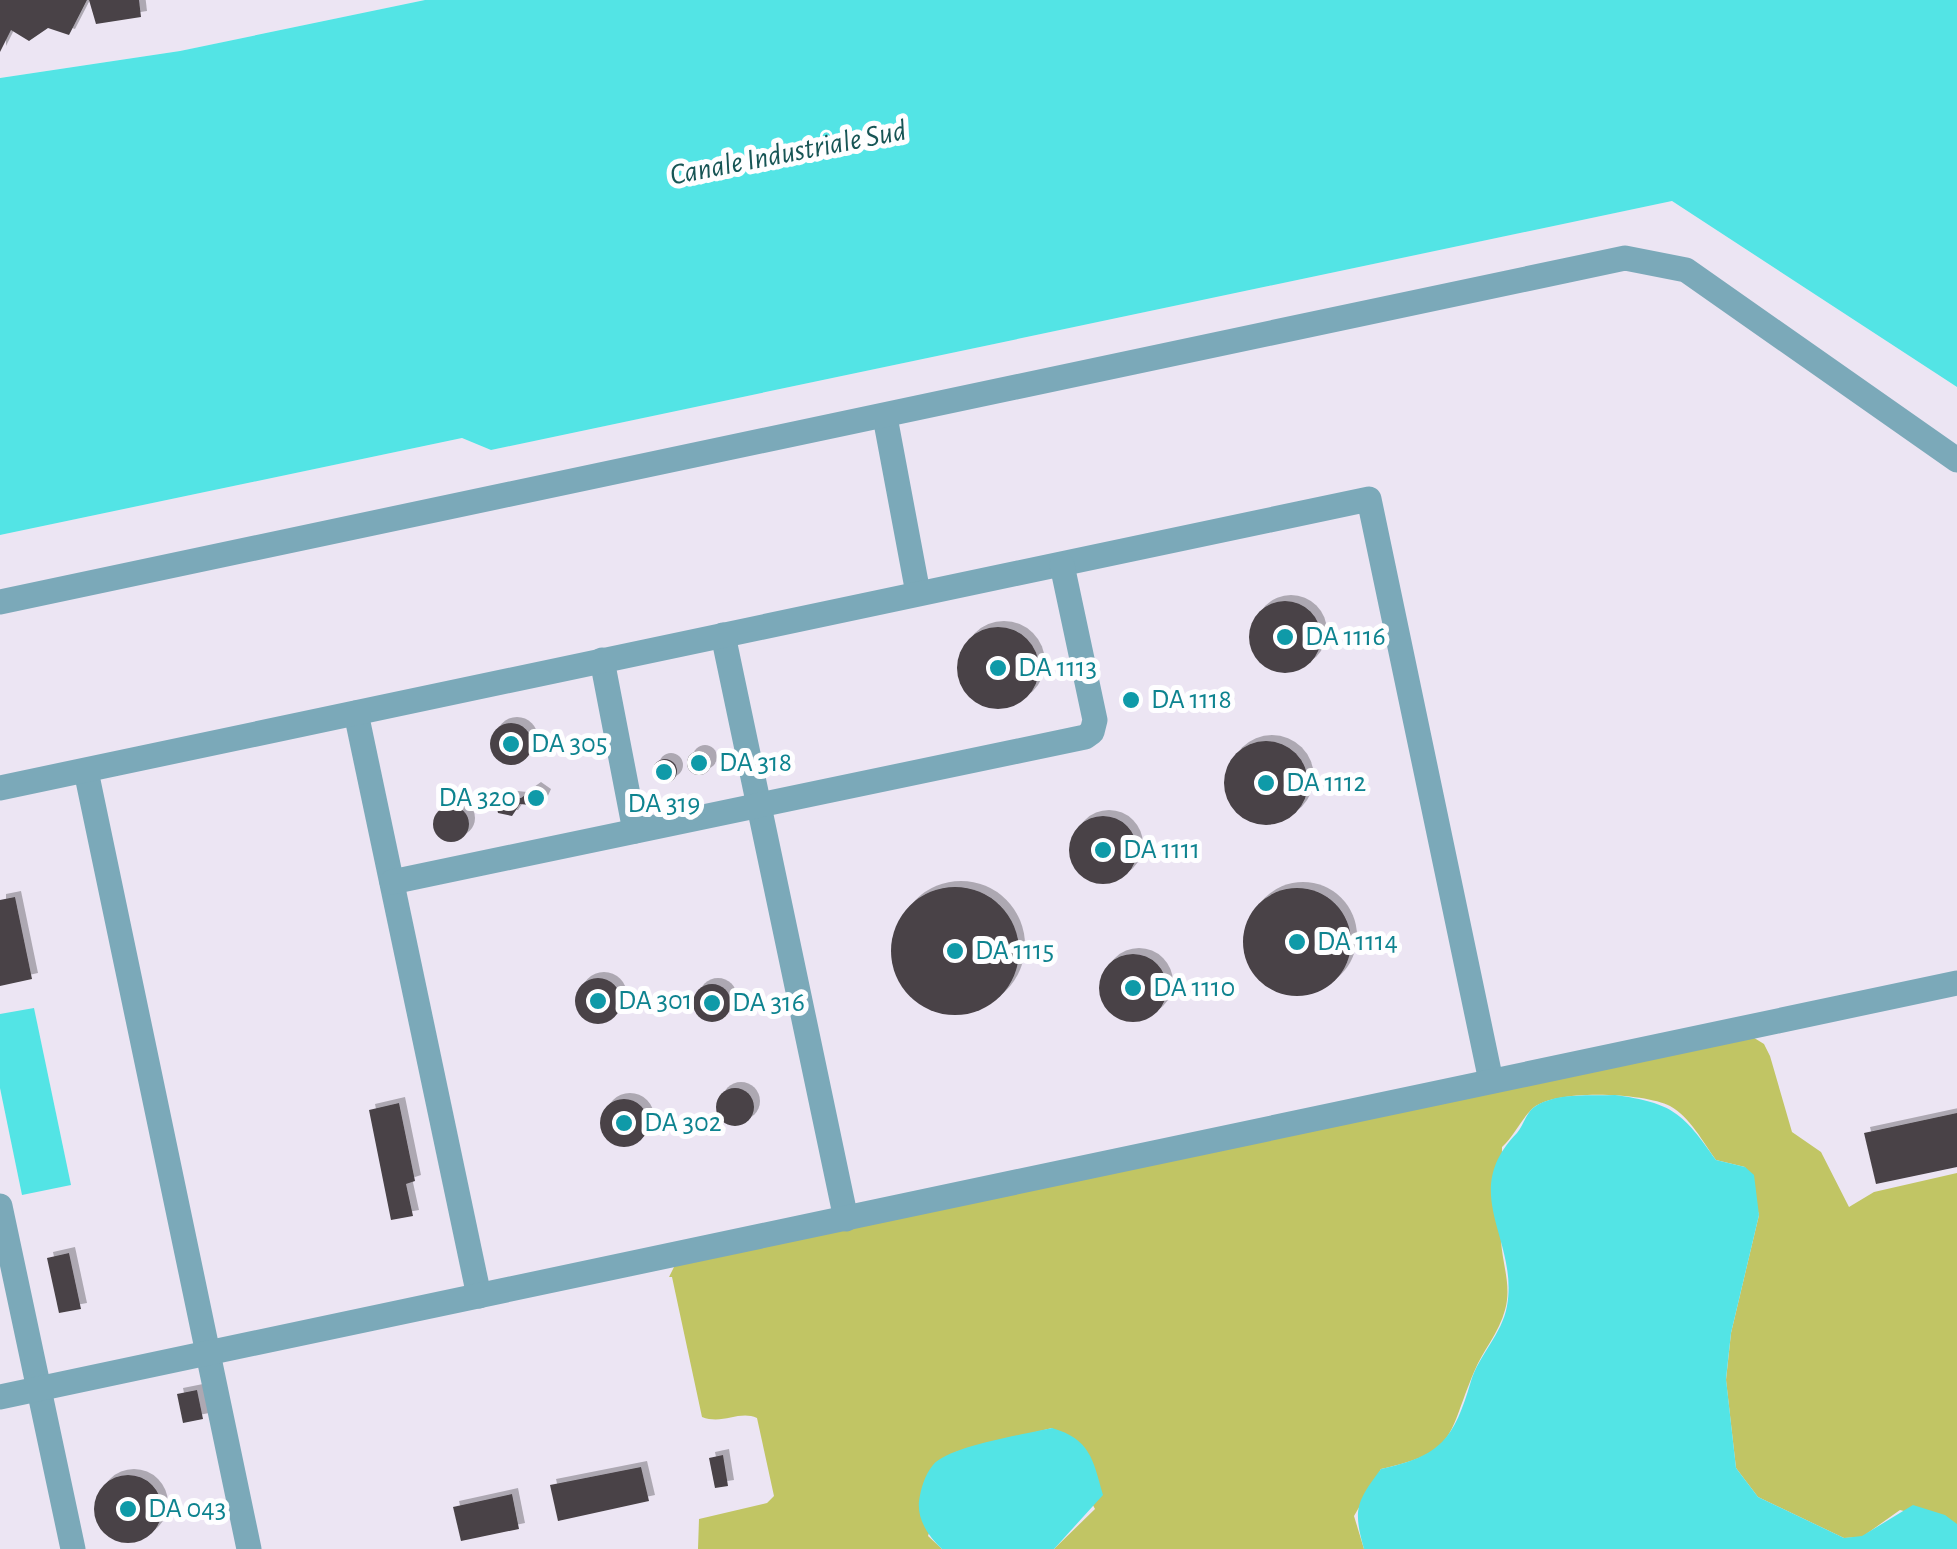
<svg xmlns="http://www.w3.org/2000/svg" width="1957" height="1549" viewBox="0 0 1957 1549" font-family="'Alegreya Sans',sans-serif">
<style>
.built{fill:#ece5f3}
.green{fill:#c1c564}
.water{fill:#53e4e5}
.building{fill:#484246;filter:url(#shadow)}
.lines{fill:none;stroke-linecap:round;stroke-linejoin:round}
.minor{stroke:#7ba9b9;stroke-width:25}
.culture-dot{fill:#0f9aa8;stroke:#fefeff;stroke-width:4}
.labels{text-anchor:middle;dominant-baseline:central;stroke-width:10;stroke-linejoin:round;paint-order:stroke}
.culture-label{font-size:28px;fill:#0d838f;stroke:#fefeff;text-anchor:start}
.water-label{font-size:30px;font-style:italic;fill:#175555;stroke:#fefeff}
</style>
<defs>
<filter id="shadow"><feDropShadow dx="6" dy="-6" stdDeviation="0" flood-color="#0004"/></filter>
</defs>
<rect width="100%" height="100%" fill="#f2eff5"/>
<g class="built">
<path d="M 0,0 L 425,0 L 180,51 L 0,78 Z"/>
<path d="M 1672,201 L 1957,387 L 1957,1549 L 0,1549 L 0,535 L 462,438 L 491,450 Z"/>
</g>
<path class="green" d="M 1751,1036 L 1764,1044 L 1770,1056 L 1792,1132 L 1821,1152 L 1849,1207 L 1874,1192 L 1957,1173 L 1957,1525 L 1900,1510 L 1862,1537 L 1844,1538 L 1758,1497 L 1736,1468 L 1726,1380 L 1731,1333 L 1759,1215 L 1745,1167 L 1716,1160 C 1703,1142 1690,1117 1670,1106 C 1644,1093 1552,1088 1531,1110 C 1520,1121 1514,1136 1502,1147 C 1502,1178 1500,1210 1501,1240 C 1502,1263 1512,1286 1505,1310 C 1499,1333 1483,1350 1474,1372 C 1447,1436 1458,1452 1381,1469 L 1354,1516 L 1364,1549 L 1054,1549 L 1095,1509 L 1052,1428 L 956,1452 L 928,1536 L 942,1549 L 698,1549 L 699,1519 L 767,1503 L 774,1496 L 757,1418 C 739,1410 723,1425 702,1417 L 672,1277 L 669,1277 L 675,1265 Z"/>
<g class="water">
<path d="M 425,0 L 1957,0 L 1957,387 L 1672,201 L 491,450 L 462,438 L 0,535 L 0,78 L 180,51 Z"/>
<path d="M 34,1008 L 71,1185 L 22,1195 L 0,1088 L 0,1014 Z"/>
<path d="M 1615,1095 C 1673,1103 1683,1113 1716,1160 L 1745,1167 L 1754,1175 L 1759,1215 L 1731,1333 L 1726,1379 L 1736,1468 L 1758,1497 L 1844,1538 L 1862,1536 L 1913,1505 L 1945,1515 L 1957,1524 L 1957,1549 L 1364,1549 C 1353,1510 1356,1502 1381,1469 C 1441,1456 1454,1439 1471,1381 C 1479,1355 1502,1334 1507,1306 C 1519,1239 1458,1193 1517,1133 C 1523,1126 1526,1114 1533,1108 C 1554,1092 1590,1096 1615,1095 Z"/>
<path d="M 1052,1428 C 1090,1439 1093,1459 1103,1495 L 1054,1549 L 942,1549 C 929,1537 917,1520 919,1501 C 921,1489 924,1476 933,1465 C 948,1446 1026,1434 1052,1428 Z"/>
</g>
<g class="building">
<path d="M 0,0 L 87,0 L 69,35 L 48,28 L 29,41 L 11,30 L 0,52 Z"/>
<path d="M 89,0 L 139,0 L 141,17 L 96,24 Z"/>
<circle cx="1285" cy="637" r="36"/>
<circle cx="998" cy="668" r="41"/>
<circle cx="511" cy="744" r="21"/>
<circle cx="1266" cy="783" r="42"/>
<circle cx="699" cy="763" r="12"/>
<circle cx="665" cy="771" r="12"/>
<path d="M 535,788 L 545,795 L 540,806 L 520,804 L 512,816 L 498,813 L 496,804 L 502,796 L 521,798 Z"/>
<circle cx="451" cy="824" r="18"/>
<circle cx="1103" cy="850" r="34"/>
<circle cx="955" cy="951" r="64"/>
<circle cx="1297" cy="942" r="54"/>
<path d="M 15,897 L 32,979 L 0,986 L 0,900 Z"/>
<circle cx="1133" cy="988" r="34"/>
<circle cx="598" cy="1001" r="23"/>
<circle cx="712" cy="1003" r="19"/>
<circle cx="735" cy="1107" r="19"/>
<circle cx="624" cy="1123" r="24"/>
<path d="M 399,1103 L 415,1181 L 406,1184 L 413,1216 L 391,1220 L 369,1110 Z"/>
<path d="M 1957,1113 L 1957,1167 L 1876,1184 L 1864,1133 Z"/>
<path d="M 69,1253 L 81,1309 L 59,1313 L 47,1258 Z"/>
<path d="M 197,1390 L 203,1419 L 183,1423 L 177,1394 Z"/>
<path d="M 723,1455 L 728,1486 L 715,1488 L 709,1458 Z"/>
<path d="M 641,1467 L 649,1501 L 558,1521 L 550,1485 Z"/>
<circle cx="128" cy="1509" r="34"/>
<path d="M 512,1494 L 519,1529 L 461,1541 L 453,1507 Z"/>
</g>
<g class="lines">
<g class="minor">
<path d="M 885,417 L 918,593"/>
<path d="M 0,602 L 1625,258 L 1686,270 L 1957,460"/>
<path d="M 723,635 L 846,1219"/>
<path d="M 602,660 L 635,831"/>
<path d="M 356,713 L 479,1296"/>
<path d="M 86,771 L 249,1549"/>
<path d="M 0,788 L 1369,499 L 1491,1081"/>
<path d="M 392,882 L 1085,737 L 1092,732 L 1095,720 L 1062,565"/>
<path d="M 0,1206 L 73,1549"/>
<path d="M 0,1397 L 1957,983"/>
</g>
</g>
<g class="culture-dot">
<circle cx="1285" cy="637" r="10"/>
<circle cx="998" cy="668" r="10"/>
<circle cx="1131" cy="700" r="10"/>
<circle cx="511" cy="744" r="10"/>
<circle cx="699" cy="763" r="10"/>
<circle cx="664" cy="772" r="10"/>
<circle cx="1266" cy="783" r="10"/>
<circle cx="536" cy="798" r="10"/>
<circle cx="1103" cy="850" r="10"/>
<circle cx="1297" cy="942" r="10"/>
<circle cx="955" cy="951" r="10"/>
<circle cx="1133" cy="988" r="10"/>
<circle cx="598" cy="1001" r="10"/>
<circle cx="712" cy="1003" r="10"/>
<circle cx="624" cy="1123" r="10"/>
<circle cx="128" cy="1509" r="10"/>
</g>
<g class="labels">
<g class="culture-label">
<text x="1305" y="637">DA 1116</text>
<text x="1018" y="668">DA 1113</text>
<text x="1151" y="700">DA 1118</text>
<text x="531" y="744">DA 305</text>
<text x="719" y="763">DA 318</text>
<text x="1286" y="783">DA 1112</text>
<text x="516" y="798" text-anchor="end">DA 320</text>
<text x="664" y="804" text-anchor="middle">DA 319</text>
<text x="1123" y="850">DA 1111</text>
<text x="1317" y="942">DA 1114</text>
<text x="975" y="951">DA 1115</text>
<text x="1153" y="988">DA 1110</text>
<text x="618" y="1001">DA 301</text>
<text x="732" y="1003">DA 316</text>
<text x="644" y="1123">DA 302</text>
<text x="148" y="1509">DA 043</text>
</g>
<g class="water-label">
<text transform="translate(788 153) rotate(-11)">Canale Industriale Sud</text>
</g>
</g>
</svg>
